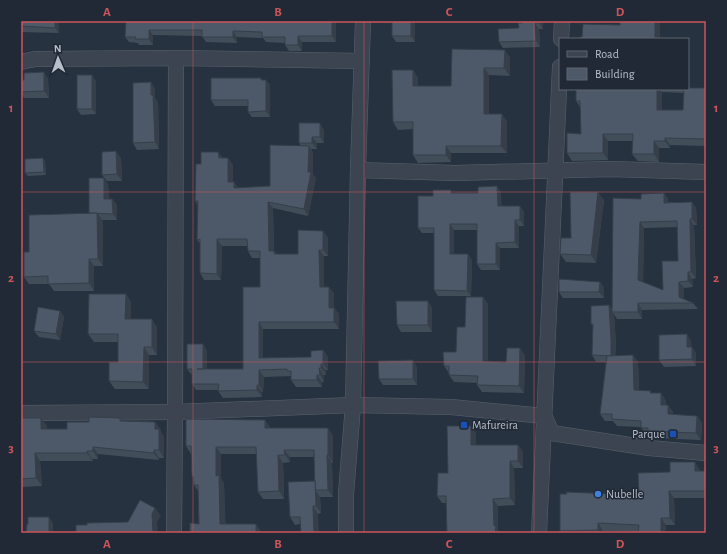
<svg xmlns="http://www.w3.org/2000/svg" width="727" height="554" viewBox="0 0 727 554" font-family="'Alegreya Sans',sans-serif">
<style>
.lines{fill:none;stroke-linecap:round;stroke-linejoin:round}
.minor-casing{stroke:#59626d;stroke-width:16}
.minor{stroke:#3b4450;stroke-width:15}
.wall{fill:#424d5a;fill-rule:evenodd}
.shaded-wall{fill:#363e4a}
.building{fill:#4d5969;stroke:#363e4a;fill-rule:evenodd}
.grid{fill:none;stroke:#cd5559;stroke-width:1;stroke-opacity:0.55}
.transit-dot{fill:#1a4fb4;stroke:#202935;stroke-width:1.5}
.shop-dot{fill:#3f7fe0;stroke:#202935;stroke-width:1.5}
.labels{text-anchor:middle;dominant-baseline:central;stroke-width:3;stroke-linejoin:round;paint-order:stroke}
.poi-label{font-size:12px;fill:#b7bfca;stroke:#202935;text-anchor:start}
.neatline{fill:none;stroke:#cd5559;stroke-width:1.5}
.grid-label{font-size:13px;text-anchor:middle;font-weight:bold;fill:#cd5559}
</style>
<rect width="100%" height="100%" fill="#273240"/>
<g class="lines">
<defs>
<g id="minor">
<path d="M 561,39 L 562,21"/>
<path d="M 21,62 L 35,59 L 176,58 L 362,61"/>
<path d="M 358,170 L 455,173 L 610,169 L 706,172"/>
<path d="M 21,413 L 175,412 L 353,405 L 451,407 L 544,416 L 552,433 L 649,448 L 706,453"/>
<path d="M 174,533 L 175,412 L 176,58"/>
<path d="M 346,533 L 346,494 L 353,405 L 358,170 L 363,21"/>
<path d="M 539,533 L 560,67"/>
</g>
</defs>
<use href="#minor" class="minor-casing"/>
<use href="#minor" class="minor"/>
</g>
<g class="wall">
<path d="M 21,21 L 59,21 L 59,33 L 21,32 Z"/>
<path d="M 126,21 L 336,21 L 336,42 L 302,42 L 302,51 L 289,51 L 285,45 L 285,43 L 266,42 L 263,38 L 237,37 L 237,43 L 206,42 L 202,36 L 153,35 L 153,45 L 139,45 L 138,43 L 129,42 L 125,37 Z"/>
<path d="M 415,21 L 415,42 L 396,42 L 392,36 Z"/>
<path d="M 543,21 L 543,29 L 539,29 L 540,47 L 503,48 L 499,42 L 519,28 L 522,23 Z"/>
<path d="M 452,49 L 510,57 L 510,76 L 489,75 L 489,114 L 507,121 L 507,153 L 451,153 L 451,162 L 418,163 L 413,155 L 413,129 L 398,130 L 393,122 L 413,70 L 418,78 L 418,86 L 451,86 Z"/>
<path d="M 44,72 L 48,79 L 49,98 L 24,98 L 21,93 L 21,80 L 24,80 Z"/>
<path d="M 261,78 L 262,80 L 266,80 L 270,85 L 270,117 L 252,117 L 248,112 L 248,106 L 215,106 L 211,100 Z"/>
<path d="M 96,81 L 96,114 L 81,115 L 77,109 Z"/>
<path d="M 151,82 L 155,89 L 155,98 L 158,102 L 159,149 L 137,150 L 133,143 Z"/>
<path d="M 705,88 L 706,89 L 706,146 L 670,145 L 670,148 L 659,148 L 659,162 L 638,161 L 632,154 L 633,141 L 608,141 L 608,160 L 572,161 L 567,153 L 581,134 L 580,107 L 576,101 L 595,89 L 684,89 L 684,93 L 662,92 L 662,110 L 683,110 Z"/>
<path d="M 324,130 L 324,143 L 317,143 L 317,149 L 311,149 L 313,153 L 313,175 L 316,178 L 308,216 L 273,208 L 274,251 L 277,254 L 298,254 L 323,231 L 328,238 L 328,256 L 324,256 L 324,287 L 334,293 L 334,308 L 339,314 L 339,329 L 263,329 L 263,358 L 311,357 L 323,350 L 328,357 L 328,370 L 326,370 L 326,375 L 324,375 L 324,382 L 322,382 L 322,387 L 296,387 L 291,380 L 291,376 L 264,377 L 263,392 L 262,392 L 262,397 L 223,398 L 218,391 L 218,390 L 196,390 L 192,384 L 192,375 L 187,369 L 203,344 L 207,351 L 207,369 L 243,369 L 260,287 L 260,258 L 252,258 L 248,251 L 248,246 L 222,246 L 221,280 L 204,280 L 200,273 L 200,243 L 197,240 L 198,205 L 195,201 L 201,164 L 218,152 L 223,158 L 228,158 L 233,165 L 233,182 L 234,182 L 238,188 L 270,186 L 301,146 L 299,143 Z"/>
<path d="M 121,158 L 122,181 L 107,181 L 102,175 Z"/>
<path d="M 45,161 L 46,175 L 28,176 L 25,173 Z"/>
<path d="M 108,184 L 109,199 L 112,199 L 117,205 L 117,220 L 102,220 L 103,266 L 94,266 L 94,291 L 54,291 L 49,284 L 29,284 L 24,277 L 29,252 L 89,213 Z"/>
<path d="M 501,192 L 501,206 L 520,206 L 524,212 L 524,226 L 519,226 L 519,248 L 500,248 L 500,270 L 481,270 L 477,264 L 477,230 L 454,230 L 454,254 L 472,260 L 471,296 L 438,296 L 434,290 L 434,233 L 422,233 L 418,228 L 453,193 L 478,193 Z"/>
<path d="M 664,193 L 668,199 L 668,202 L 692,202 L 696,208 L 697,225 L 694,225 L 696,278 L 692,279 L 693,287 L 684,288 L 684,299 L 693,303 L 698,309 L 642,310 L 642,319 L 617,319 L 614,314 L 616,346 L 615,356 L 633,355 L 638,362 L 639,390 L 652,393 L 661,393 L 666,401 L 666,405 L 668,405 L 673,412 L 673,415 L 697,416 L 702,423 L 701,440 L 653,438 L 651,435 L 646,435 L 641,427 L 617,426 L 613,421 L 605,421 L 600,414 L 606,362 L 596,362 L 592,355 L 593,326 L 591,324 L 612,310 L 641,199 ZM 678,227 L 678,261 L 663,290 L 643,282 L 644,228 Z"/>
<path d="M 604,200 L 596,263 L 566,262 L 560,254 L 571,238 Z"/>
<path d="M 600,282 L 604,288 L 604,298 L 563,298 L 559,292 Z"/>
<path d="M 126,294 L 131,302 L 131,319 L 157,327 L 157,355 L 149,355 L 149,389 L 115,389 L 109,381 L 118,362 L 118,342 L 94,342 L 88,334 Z"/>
<path d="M 483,297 L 488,304 L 488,361 L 506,362 L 525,355 L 524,393 L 482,392 L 477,385 L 478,383 L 454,382 L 449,375 L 449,373 L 444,366 L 456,352 L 465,327 Z"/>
<path d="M 428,301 L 432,308 L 432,332 L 401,332 L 397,325 Z"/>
<path d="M 60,311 L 64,317 L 60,340 L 39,337 L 34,331 Z"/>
<path d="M 691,341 L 691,347 L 696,353 L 696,366 L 664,367 L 659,360 Z"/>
<path d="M 417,367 L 417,385 L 383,385 L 379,379 Z"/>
<path d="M 21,418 L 47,426 L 47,429 L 67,429 L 89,422 L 120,418 L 122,421 L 155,422 L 161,430 L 161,432 L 164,437 L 164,458 L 159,458 L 159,460 L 98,454 L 98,459 L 92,459 L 93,461 L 40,461 L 42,486 L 22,487 L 21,486 Z"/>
<path d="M 265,420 L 270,428 L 333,435 L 333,463 L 332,463 L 333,497 L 320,497 L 321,513 L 318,514 L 300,524 L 295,525 L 290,517 L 315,482 L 314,457 L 290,457 L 290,462 L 283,463 L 284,499 L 263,499 L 258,492 L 257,454 L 221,454 L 221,479 L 224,483 L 225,524 L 256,524 L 261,532 L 261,533 L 190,533 L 199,524 L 198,491 L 194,485 L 194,478 L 192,476 L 191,454 L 186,446 Z"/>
<path d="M 471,426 L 476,433 L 476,445 L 518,445 L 523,452 L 523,468 L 514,468 L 515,505 L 498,506 L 498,530 L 501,533 L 447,533 L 446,503 L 442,503 L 437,496 L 448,473 Z"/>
<path d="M 700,470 L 700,471 L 706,471 L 706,498 L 674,498 L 675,525 L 666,525 L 638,532 L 603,531 L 603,533 L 561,533 L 560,531 L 639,495 L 670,472 Z"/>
</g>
<g class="shaded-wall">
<path d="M 55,21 L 59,21 L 59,33 L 55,28 Z"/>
<path d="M 332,21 L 336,21 L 336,42 L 332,36 Z"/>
<path d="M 411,21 L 415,21 L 415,42 L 411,36 Z"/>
<path d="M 539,21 L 543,21 L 543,29 L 539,23 Z"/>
<path d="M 655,21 L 659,21 L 660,22 L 660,39 L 655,39 Z"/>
<path d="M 535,23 L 539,29 L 540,47 L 536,41 Z"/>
<path d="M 149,30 L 153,35 L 153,45 L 149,39 Z"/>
<path d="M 233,31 L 237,37 L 237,43 L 233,37 Z"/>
<path d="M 298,36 L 302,42 L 302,51 L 298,45 Z"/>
<path d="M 505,50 L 510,57 L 510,76 L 504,68 Z"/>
<path d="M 484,68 L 489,75 L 489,121 L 484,114 Z"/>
<path d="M 413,70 L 418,78 L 418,94 L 413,86 Z"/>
<path d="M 44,72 L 48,79 L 49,98 L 44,91 Z"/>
<path d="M 92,75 L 96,81 L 96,114 L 92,109 Z"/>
<path d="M 266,80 L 270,85 L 270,117 L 266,111 Z"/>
<path d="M 151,82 L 155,89 L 155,98 L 158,102 L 159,149 L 155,142 Z"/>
<path d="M 705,88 L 706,89 L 706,141 L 705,139 Z"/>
<path d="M 657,89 L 660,89 L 662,92 L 662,117 L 657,110 Z"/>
<path d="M 502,114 L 507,121 L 507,153 L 501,146 Z"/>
<path d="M 320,123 L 324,130 L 324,143 L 320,137 Z"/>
<path d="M 603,134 L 608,141 L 608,160 L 603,153 Z"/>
<path d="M 312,137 L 317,143 L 317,149 L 312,143 Z"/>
<path d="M 665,138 L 670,145 L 670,148 L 665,141 Z"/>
<path d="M 654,141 L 659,148 L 659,162 L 654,154 Z"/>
<path d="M 309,146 L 313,153 L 313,175 L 316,178 L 308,216 L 304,209 L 308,172 Z"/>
<path d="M 446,146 L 451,153 L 451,162 L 446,155 Z"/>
<path d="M 116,151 L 121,158 L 122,181 L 117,174 Z"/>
<path d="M 218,152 L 223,158 L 219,158 Z"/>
<path d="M 43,158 L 45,161 L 46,175 L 44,172 Z"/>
<path d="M 228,158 L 233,165 L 233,189 L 228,182 Z"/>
<path d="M 104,178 L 108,184 L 109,205 L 104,199 Z"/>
<path d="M 234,182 L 239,189 L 234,188 Z"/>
<path d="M 497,186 L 501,192 L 502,212 L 498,206 Z"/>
<path d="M 598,192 L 604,200 L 596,263 L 591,255 Z"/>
<path d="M 664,193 L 668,199 L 669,209 L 664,203 Z"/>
<path d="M 112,199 L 117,205 L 117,220 L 113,214 Z"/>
<path d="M 268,202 L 273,208 L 274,257 L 269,251 Z"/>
<path d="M 692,202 L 696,208 L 697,225 L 692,219 Z"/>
<path d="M 520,206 L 524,212 L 524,226 L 520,220 Z"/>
<path d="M 97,213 L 103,221 L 103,266 L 98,259 Z"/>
<path d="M 690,219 L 694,225 L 696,278 L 691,272 Z"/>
<path d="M 515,220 L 519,226 L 519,248 L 515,242 Z"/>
<path d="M 640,222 L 644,228 L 643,286 L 638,280 Z"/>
<path d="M 450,224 L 454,230 L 454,260 L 450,254 Z"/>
<path d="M 323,231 L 328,238 L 328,256 L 323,250 Z"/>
<path d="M 217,239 L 222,246 L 221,280 L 217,274 Z"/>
<path d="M 496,243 L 500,248 L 500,270 L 496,264 Z"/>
<path d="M 319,250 L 324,256 L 324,293 L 320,287 Z"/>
<path d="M 468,254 L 472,260 L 471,296 L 467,291 Z"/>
<path d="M 89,259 L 94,266 L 94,291 L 89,283 Z"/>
<path d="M 688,272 L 692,279 L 693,287 L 688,281 Z"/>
<path d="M 600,282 L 604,288 L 604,298 L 599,292 Z"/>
<path d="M 679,282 L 684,288 L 684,303 L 679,297 Z"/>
<path d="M 329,287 L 334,293 L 334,314 L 329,308 Z"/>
<path d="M 126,294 L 131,302 L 131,327 L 125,319 Z"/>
<path d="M 483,297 L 488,304 L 488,368 L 483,361 Z"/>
<path d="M 428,301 L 432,308 L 432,332 L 428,325 Z"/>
<path d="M 638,303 L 642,310 L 642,319 L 638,312 Z"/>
<path d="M 609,305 L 614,311 L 612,312 L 614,314 L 616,346 L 615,363 L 611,357 Z"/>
<path d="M 334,308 L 339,314 L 339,329 L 334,322 Z"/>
<path d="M 60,311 L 64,317 L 60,340 L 56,334 Z"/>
<path d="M 152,319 L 157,327 L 157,355 L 152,347 Z"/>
<path d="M 259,322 L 263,329 L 263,365 L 259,358 Z"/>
<path d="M 687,334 L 691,341 L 692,353 L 687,347 Z"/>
<path d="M 203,344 L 207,351 L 207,376 L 203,369 Z"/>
<path d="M 144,347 L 149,355 L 149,389 L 143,382 Z"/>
<path d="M 692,347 L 696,353 L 696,366 L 692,359 Z"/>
<path d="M 520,348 L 525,355 L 524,393 L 519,386 Z"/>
<path d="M 323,350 L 328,357 L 328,370 L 323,364 Z"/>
<path d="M 633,355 L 638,362 L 639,397 L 634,390 Z"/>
<path d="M 413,360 L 417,367 L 417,385 L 413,379 Z"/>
<path d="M 321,364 L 326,370 L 326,375 L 321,368 Z"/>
<path d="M 319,368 L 324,375 L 324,382 L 320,375 Z"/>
<path d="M 259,370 L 264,377 L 263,392 L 259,385 Z"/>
<path d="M 317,375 L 322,382 L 322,387 L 317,380 Z"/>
<path d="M 257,385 L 262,392 L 262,397 L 257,390 Z"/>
<path d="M 661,393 L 666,401 L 666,412 L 661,405 Z"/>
<path d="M 668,405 L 673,412 L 673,421 L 668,414 Z"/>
<path d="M 697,416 L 702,423 L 701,440 L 696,433 Z"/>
<path d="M 41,418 L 47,426 L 47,437 L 41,429 Z"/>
<path d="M 265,420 L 270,427 L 270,436 L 265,428 Z"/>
<path d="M 155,422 L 161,430 L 161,432 L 164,437 L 164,458 L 159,450 L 155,429 Z"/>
<path d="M 471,426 L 476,433 L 476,452 L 471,445 Z"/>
<path d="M 328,428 L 333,435 L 333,463 L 328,455 Z"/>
<path d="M 518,445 L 523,452 L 523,468 L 518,461 Z"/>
<path d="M 93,447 L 98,454 L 98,459 L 93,451 Z"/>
<path d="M 216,447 L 221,454 L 221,479 L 224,483 L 226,531 L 220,524 L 216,476 Z"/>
<path d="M 154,450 L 159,458 L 159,460 L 154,453 Z"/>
<path d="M 284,450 L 290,457 L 290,462 L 285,455 Z"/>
<path d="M 87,451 L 92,459 L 93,461 L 87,453 Z"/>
<path d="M 35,453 L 40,461 L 42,486 L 36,478 Z"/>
<path d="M 278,455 L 283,463 L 284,499 L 279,491 Z"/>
<path d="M 327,455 L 332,463 L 333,497 L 328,490 Z"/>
<path d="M 510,461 L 514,468 L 515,505 L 510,498 Z"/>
<path d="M 695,462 L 700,470 L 700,478 L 695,471 Z"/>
<path d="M 315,481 L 315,490 L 320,497 L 321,513 L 316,506 Z"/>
<path d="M 669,491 L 674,498 L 675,525 L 670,518 Z"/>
<path d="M 493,499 L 498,506 L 498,530 L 501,533 L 495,533 L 494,526 Z"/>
<path d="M 313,506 L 318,514 L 319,533 L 314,533 Z"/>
<path d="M 155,508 L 161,516 L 157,522 L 158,533 L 153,533 L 152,514 Z"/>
<path d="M 49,517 L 53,523 L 53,533 L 49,533 Z"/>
<path d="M 661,518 L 666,525 L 666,533 L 661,533 Z"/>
<path d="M 598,523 L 603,531 L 603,533 L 600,533 L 598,530 Z"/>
<path d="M 256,524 L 261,532 L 261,533 L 256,533 Z"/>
</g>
<g class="building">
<path d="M 21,21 L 55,21 L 55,28 L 21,26 Z"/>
<path d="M 126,21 L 332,21 L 332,36 L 298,36 L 298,45 L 285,45 L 285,37 L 262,37 L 262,32 L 233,31 L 233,37 L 202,37 L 202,30 L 149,30 L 149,39 L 135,39 L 136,37 L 125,37 Z"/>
<rect x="392" y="21" width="19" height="15"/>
<path d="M 522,21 L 539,21 L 539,23 L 535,23 L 536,41 L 499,42 L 498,29 L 519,28 L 518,23 L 522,23 Z"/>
<path d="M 620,21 L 655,21 L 655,39 L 580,39 L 580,37 L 582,37 L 583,24 L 620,25 Z"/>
<path d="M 452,49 L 505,50 L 504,68 L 484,68 L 484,114 L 502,114 L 501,146 L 446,146 L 446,155 L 413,155 L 413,122 L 393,122 L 392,70 L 413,70 L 413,86 L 451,86 Z"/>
<path d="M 44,72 L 44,91 L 21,92 L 21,80 L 24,80 L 24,73 Z"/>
<rect x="77" y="75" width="15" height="34"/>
<path d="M 211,78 L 261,78 L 261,80 L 266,80 L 266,111 L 248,112 L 248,100 L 211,100 Z"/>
<path d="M 151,82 L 151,95 L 153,95 L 155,142 L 133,143 L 133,83 Z"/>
<path d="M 688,88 L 705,88 L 705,139 L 665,138 L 665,141 L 654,141 L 654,154 L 632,154 L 633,134 L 603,134 L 603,153 L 567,153 L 567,133 L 581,134 L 580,101 L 576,101 L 576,89 L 657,89 L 657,110 L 683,110 L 684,89 L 688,89 Z"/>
<path d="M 299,123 L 320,123 L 320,137 L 312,137 L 312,143 L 299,143 Z"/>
<path d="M 270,145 L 309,146 L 308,172 L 311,172 L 304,209 L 268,202 L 269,251 L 274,251 L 274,254 L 298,254 L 298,230 L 323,231 L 323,250 L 319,250 L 320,287 L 329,287 L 329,308 L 334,308 L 334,322 L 259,322 L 259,358 L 311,357 L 311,351 L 323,350 L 323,364 L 321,364 L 321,368 L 319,368 L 320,375 L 317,375 L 317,380 L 291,380 L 291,371 L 287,371 L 287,369 L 259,370 L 259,385 L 257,385 L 257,390 L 218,391 L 219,384 L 192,384 L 192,369 L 187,369 L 187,344 L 203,344 L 203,369 L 197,369 L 243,369 L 243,287 L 260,287 L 260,251 L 248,251 L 247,239 L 217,239 L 217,274 L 200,273 L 200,239 L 197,240 L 198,201 L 195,201 L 196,164 L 201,164 L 201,152 L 218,152 L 219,158 L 228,158 L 228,182 L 234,182 L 234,188 L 270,186 Z"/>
<path d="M 116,151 L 117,174 L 102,175 L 102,152 Z"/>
<path d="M 43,158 L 44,172 L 25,173 L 25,159 Z"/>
<path d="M 89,178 L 104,178 L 104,199 L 112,199 L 113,214 L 89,213 Z"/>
<path d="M 497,186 L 498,206 L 520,206 L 520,220 L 515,220 L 515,242 L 496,243 L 496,264 L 477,264 L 477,224 L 450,224 L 450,254 L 468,254 L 467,291 L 434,290 L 434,228 L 418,228 L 418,196 L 433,196 L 433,190 L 451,190 L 451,193 L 478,193 L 478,187 Z"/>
<path d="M 570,192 L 598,192 L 591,255 L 560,254 L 561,238 L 571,238 Z"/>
<path d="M 664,193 L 664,203 L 692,202 L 692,219 L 690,219 L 691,272 L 688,272 L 688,281 L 679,282 L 679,297 L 693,303 L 638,303 L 638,312 L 612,312 L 613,198 L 641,199 L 641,194 ZM 677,221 L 678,261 L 662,261 L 663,290 L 638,280 L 640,222 Z"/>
<path d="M 97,213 L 98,259 L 89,259 L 89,283 L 48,284 L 48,276 L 24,277 L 24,252 L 29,252 L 29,215 Z"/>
<path d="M 559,279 L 600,282 L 599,292 L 559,292 Z"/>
<path d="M 89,294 L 126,294 L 125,319 L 152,319 L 152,347 L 144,347 L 143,382 L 109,381 L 109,362 L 118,362 L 118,334 L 88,334 Z"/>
<path d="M 466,297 L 483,297 L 483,361 L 506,362 L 507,348 L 520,348 L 519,386 L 477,385 L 478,376 L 449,375 L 449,366 L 444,366 L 443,352 L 456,352 L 457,327 L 465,327 Z"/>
<path d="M 396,301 L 428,301 L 428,325 L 397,325 Z"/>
<path d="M 609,305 L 611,339 L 611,356 L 592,355 L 593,324 L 591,324 L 591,306 Z"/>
<path d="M 38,307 L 60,311 L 56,334 L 34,331 Z"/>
<path d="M 687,334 L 687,347 L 692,347 L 692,359 L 659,360 L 659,335 Z"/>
<path d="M 633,355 L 634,390 L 651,391 L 650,393 L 661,393 L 661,405 L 668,405 L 668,414 L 697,416 L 696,433 L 648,431 L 648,428 L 641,428 L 641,421 L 612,419 L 612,414 L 600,414 L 607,356 Z"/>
<path d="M 413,360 L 413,379 L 379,379 L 378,361 Z"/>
<path d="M 89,417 L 120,418 L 120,421 L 155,422 L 155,429 L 159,429 L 159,450 L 154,450 L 154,453 L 93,447 L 93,451 L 87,451 L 87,453 L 35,453 L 36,478 L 21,479 L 21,418 L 41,418 L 41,429 L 67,429 L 67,422 L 89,422 Z"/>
<path d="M 186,419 L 265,420 L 265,428 L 328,428 L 328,455 L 327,455 L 328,490 L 315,490 L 314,450 L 284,450 L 285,455 L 278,455 L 279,491 L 258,492 L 256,447 L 216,447 L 216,476 L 219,475 L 220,524 L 256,524 L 256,533 L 190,533 L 190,523 L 199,524 L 198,485 L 194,485 L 193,476 L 192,476 L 191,446 L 186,446 Z"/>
<path d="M 447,426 L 471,426 L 471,445 L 518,445 L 518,461 L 510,461 L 510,498 L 493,499 L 494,526 L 496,526 L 495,533 L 447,533 L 446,496 L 437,496 L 438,473 L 448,473 Z"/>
<path d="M 670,462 L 695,462 L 695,471 L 706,471 L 706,509 L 705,491 L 669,491 L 670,518 L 661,518 L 661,533 L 638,533 L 639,525 L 598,523 L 598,530 L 560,531 L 560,494 L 567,494 L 566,492 L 639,495 L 638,473 L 670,472 Z"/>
<path d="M 315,481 L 316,506 L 313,506 L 314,533 L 301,533 L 300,517 L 290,517 L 288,482 Z"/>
<path d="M 140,500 L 155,508 L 152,514 L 153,533 L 76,533 L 76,525 L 87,525 L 87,523 L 128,522 Z"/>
<path d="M 28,517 L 49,517 L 49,533 L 26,533 L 27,524 L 28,524 Z"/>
</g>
<path class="grid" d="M 193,21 L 193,533M 364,21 L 364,533M 534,21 L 534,533M 21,192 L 706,192M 21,362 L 706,362"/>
<g class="transit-dot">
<rect x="460" y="421" width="8" height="8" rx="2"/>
<rect x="669" y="430" width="8" height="8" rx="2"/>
</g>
<circle class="shop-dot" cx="598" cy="494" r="4"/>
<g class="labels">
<g class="poi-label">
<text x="472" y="425">Mafureira</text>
<text x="665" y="434" text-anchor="end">Parque</text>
<text x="606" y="494">Nubelle</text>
</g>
</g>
<rect width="727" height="554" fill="none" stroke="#202935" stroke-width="44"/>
<rect x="559" y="38" width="130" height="52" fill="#202935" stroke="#5c6571"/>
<rect x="567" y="51" width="20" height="6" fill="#3b4450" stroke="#5c6571"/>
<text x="595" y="58" font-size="12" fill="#b7bfca">Road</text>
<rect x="567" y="68" width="20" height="12" fill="#4d5969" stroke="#5c6571"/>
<text x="595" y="78" font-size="12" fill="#b7bfca">Building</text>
<g transform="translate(58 58) rotate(358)" stroke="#202935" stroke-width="3" paint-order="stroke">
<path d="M0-3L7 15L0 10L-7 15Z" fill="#b7bfca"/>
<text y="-6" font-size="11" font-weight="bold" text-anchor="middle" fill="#b7bfca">N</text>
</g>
<rect x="22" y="22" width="683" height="510" class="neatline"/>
<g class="grid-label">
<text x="107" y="16">A</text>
<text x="278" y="16">B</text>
<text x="449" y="16">C</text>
<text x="620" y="16">D</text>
<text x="11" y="112">1</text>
<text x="716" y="112">1</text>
<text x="11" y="282">2</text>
<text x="716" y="282">2</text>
<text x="11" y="452">3</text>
<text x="716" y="452">3</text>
<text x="107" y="548">A</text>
<text x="278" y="548">B</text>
<text x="449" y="548">C</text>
<text x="620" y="548">D</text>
</g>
</svg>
